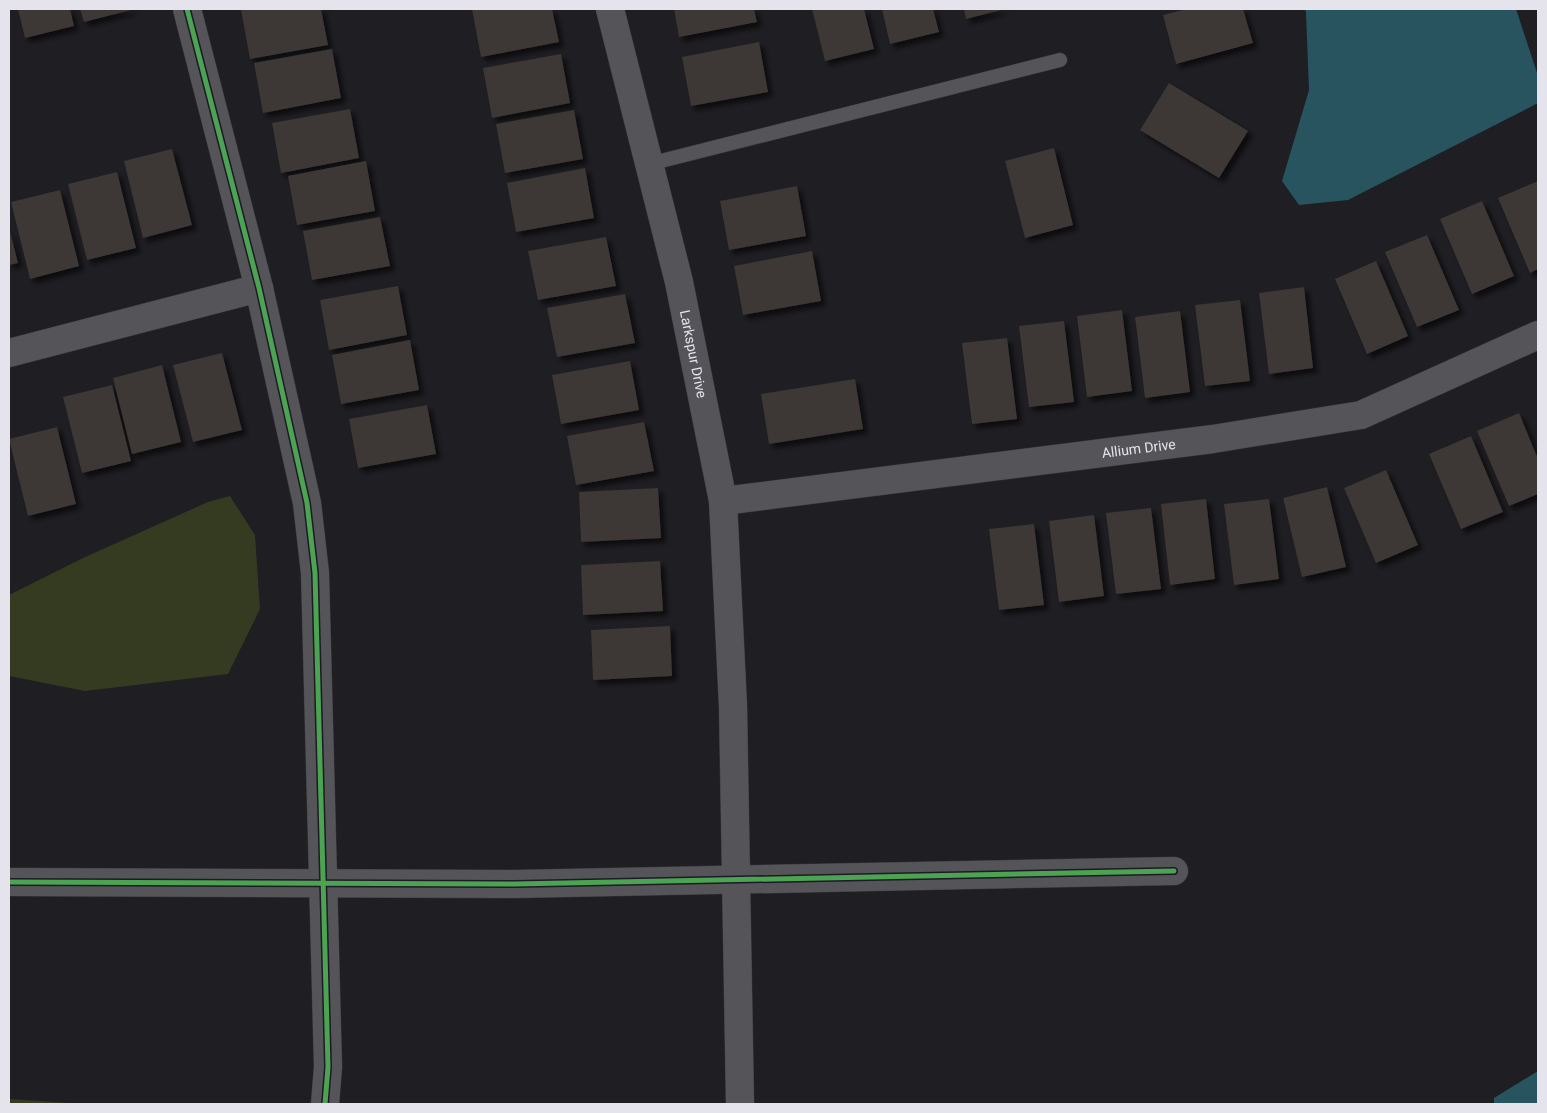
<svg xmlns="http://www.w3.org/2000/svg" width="1547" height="1113" viewBox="0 0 1547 1113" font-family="Roboto,sans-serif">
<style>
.green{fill:#343b20}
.water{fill:#285460}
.building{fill:#3c3735;filter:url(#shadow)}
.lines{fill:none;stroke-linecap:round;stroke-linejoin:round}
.lane-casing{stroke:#38383c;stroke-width:15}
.street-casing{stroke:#38383c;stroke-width:29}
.lane{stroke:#545459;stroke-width:14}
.street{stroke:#545459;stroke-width:28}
.cycleway-casing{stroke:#1d1b26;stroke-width:8}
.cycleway{stroke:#4ca352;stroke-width:5}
.labels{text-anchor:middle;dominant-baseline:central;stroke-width:4.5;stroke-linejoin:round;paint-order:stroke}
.street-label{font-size:14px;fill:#e5e3eb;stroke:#1d1b26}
</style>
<defs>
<filter id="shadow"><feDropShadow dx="4.5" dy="4.5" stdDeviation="2.5" flood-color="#0009"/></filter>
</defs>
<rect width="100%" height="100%" fill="#1e1e23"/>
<g class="green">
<path d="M 230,496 L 255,535 L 260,609 L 228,674 L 85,691 L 9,676 L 9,595 L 83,558 L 208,502 Z"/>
<path d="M 9,1099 L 84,1104 L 9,1104 Z"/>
</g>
<g class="water">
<path d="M 1305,9 L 1516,9 L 1538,76 L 1538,103 L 1348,200 L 1299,205 L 1282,181 L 1309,90 L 1306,13 Z"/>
<path d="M 1538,1071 L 1538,1104 L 1494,1104 L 1494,1098 Z"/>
</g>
<g class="building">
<path d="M 18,9 L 70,9 L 74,26 L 25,38 Z"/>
<path d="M 80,9 L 135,9 L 84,22 Z"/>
<path d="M 246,9 L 321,9 L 328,45 L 250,59 L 241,10 Z"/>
<path d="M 472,9 L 552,9 L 559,42 L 481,57 Z"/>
<path d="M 674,9 L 754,9 L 757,22 L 679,37 Z"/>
<path d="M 812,9 L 864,9 L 874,49 L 825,61 Z"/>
<path d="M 882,9 L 933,9 L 939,32 L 890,44 Z"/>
<path d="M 964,9 L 1005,9 L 966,19 Z"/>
<path d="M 1187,9 L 1243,9 L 1253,43 L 1176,64 L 1163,15 Z"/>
<path d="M 759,42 L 768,92 L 691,106 L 682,57 Z"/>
<path d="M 332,49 L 341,98 L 263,113 L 254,63 Z"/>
<path d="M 561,54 L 570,103 L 492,118 L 483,68 Z"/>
<path d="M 1169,83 L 1248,131 L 1219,178 L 1140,130 Z"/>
<path d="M 350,109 L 359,158 L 281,173 L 272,123 Z"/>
<path d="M 574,110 L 583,159 L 505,173 L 496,124 Z"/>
<path d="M 1054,148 L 1073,225 L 1025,238 L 1005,161 Z"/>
<path d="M 172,149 L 192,225 L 143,238 L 124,161 Z"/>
<path d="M 366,161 L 375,211 L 297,225 L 288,176 Z"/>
<path d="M 585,168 L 594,218 L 516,232 L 507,183 Z"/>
<path d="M 117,172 L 136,248 L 87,260 L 68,184 Z"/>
<path d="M 1538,181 L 1538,269 L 1530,273 L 1498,198 Z"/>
<path d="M 797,186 L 806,236 L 729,250 L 720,201 Z"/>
<path d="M 60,190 L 79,266 L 30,279 L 11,202 Z"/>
<path d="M 1482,201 L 1514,276 L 1472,294 L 1440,219 Z"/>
<path d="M 380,217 L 390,266 L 312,280 L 303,231 Z"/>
<path d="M 9,228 L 18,263 L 9,265 Z"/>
<path d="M 1427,235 L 1459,310 L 1417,327 L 1385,252 Z"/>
<path d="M 606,237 L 616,286 L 538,300 L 528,251 Z"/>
<path d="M 812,251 L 821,301 L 743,315 L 734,266 Z"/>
<path d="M 1376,261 L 1408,336 L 1367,354 L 1335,279 Z"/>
<path d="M 398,286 L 407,335 L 329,350 L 320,300 Z"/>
<path d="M 1304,287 L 1313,368 L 1269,374 L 1259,293 Z"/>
<path d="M 625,294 L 635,343 L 557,357 L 547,308 Z"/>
<path d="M 1240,300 L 1250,381 L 1205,386 L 1195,305 Z"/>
<path d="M 1122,310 L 1132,391 L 1087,397 L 1077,316 Z"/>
<path d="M 1180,311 L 1190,392 L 1145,398 L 1135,317 Z"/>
<path d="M 1064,321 L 1074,402 L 1029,407 L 1019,326 Z"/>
<path d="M 1007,338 L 1017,419 L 972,424 L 962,343 Z"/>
<path d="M 410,340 L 419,390 L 341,404 L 332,355 Z"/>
<path d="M 222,353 L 242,430 L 193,442 L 173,365 Z"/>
<path d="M 630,361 L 639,410 L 561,424 L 552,375 Z"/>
<path d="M 162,365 L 181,442 L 132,454 L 113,378 Z"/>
<path d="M 855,379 L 863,429 L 769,444 L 761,394 Z"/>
<path d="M 112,385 L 131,461 L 82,473 L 63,397 Z"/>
<path d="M 427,405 L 436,454 L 358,468 L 349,419 Z"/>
<path d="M 1519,413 L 1538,459 L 1538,494 L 1509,506 L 1477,431 Z"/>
<path d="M 644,422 L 654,471 L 576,485 L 567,436 Z"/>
<path d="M 57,427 L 76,504 L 28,516 L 9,439 Z"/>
<path d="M 1471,436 L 1503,512 L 1461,529 L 1429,454 Z"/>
<path d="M 1386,470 L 1418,545 L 1376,563 L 1344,488 Z"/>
<path d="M 1327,487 L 1346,567 L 1302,577 L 1283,498 Z"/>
<path d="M 658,488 L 661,538 L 581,542 L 579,492 Z"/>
<path d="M 1206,499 L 1215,579 L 1170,585 L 1161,504 Z"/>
<path d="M 1269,499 L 1279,579 L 1234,585 L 1224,504 Z"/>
<path d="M 1151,508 L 1161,589 L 1116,594 L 1106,513 Z"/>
<path d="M 1094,515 L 1104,596 L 1059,602 L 1049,521 Z"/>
<path d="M 1034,524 L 1044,605 L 999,610 L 989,529 Z"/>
<path d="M 660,561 L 663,611 L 583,615 L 581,565 Z"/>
<path d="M 670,626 L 672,676 L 593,680 L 591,630 Z"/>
</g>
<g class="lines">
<defs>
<path id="lane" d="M 649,164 L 1060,60"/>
<g id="street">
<path d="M 187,9 L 259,288 L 307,503 L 315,573 L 328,1067 L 325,1104"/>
<path id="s1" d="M 610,9 L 679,282 L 723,501 L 733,706 L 740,1104"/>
<path d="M 9,353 L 259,288"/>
<path id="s2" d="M 723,501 L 1213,439 L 1361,415 L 1538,335"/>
<path d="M 9,882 L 515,884 L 1174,871"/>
</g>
</defs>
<use href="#lane" class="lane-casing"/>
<use href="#street" class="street-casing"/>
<use href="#lane" class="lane"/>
<use href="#street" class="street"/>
<defs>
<g id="cycleway">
<path d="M 187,9 L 259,288 L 307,503 L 315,573 L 328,1067 L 325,1104"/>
<path d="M 9,882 L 515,884 L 1174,871"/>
</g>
</defs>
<use href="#cycleway" class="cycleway-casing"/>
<use href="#cycleway" class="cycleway"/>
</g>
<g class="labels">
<g class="street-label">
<text stroke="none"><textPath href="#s1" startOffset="355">Larkspur Drive</textPath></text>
<text stroke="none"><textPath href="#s2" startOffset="419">Allium Drive</textPath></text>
</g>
</g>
<rect width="1547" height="1113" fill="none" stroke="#e5e3eb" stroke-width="20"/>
</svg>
